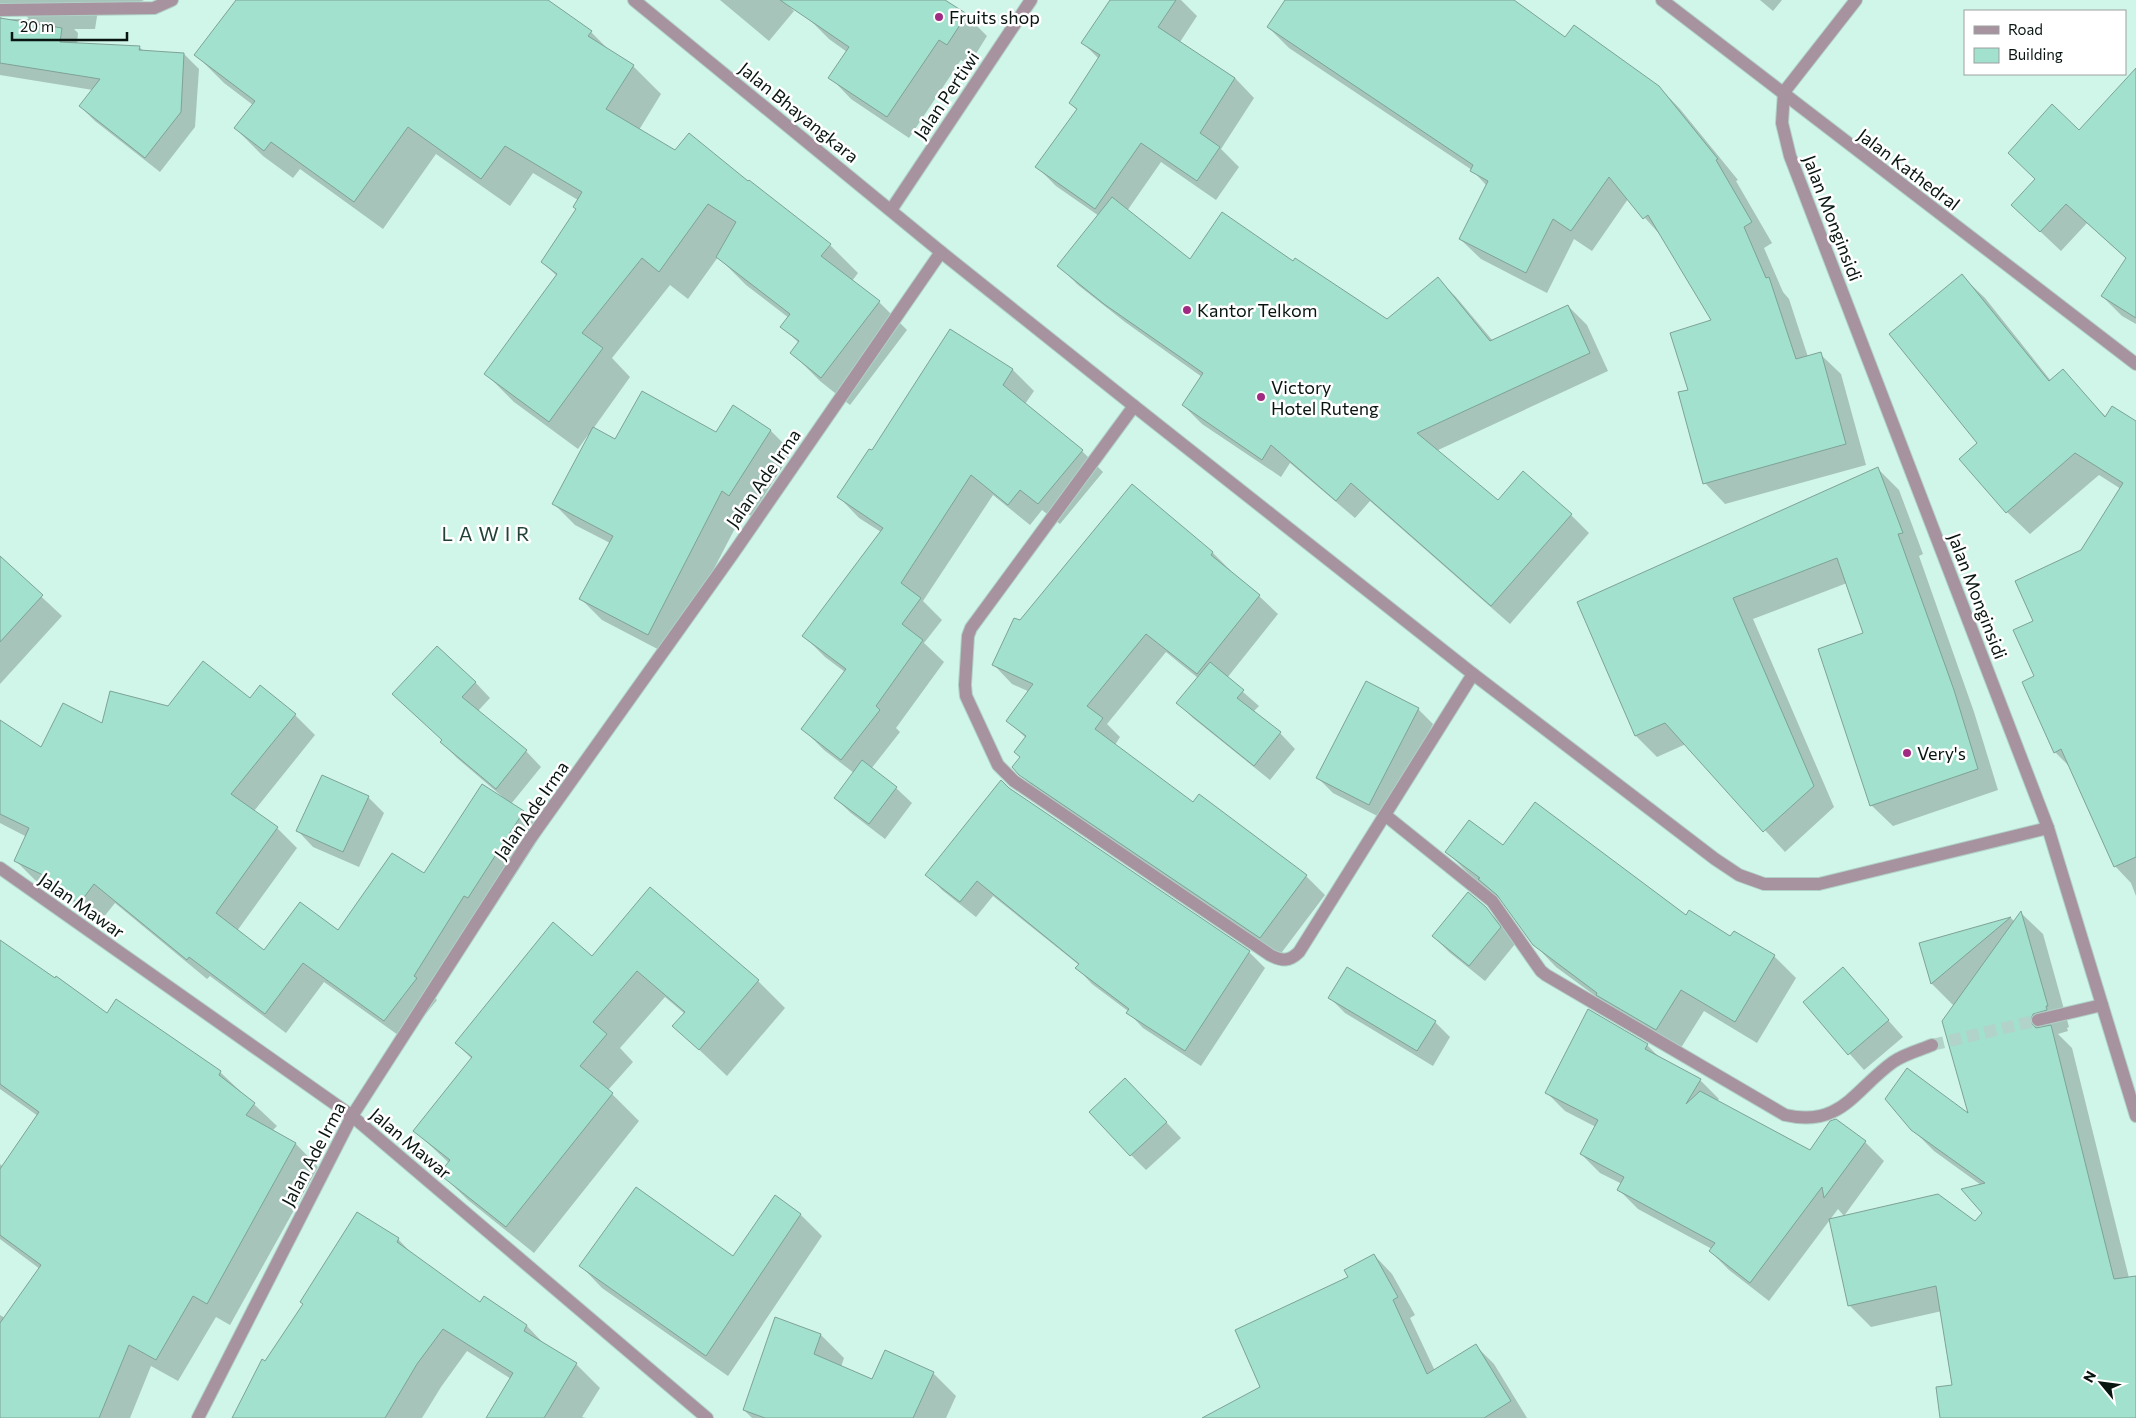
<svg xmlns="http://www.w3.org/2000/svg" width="2136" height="1418" viewBox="0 0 2136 1418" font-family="Commissioner,sans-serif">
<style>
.shadow{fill:#0003}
.building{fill:#a1e1cd;stroke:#7fa297}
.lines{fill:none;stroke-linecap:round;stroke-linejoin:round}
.minor-tunnel{stroke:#b2d3c9;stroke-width:12;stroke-dasharray:12 6;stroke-linecap:butt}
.minor-casing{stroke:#b0d1c6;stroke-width:14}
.tertiary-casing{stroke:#b0d1c6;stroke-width:14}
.minor{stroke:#a7929f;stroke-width:12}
.tertiary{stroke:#a7929f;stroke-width:12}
.poi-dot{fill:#a12a82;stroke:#fff;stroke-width:2}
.labels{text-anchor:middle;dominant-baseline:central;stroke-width:5;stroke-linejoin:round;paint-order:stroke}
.poi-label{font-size:18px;fill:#081511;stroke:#fff;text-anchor:start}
.street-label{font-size:18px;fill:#081511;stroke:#fff}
.quarter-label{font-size:20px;letter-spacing:1px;fill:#214139;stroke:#fff}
</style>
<rect width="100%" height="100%" fill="#d0f5e9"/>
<g class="shadow">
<path d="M 0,0 L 144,0 L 136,4 L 99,4 L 95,29 L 74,29 L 78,33 L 77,44 L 139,47 L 144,51 L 184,54 L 199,69 L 195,127 L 160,172 L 95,121 L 80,106 L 93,90 L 0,75 L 0,16 L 3,19 L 29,19 L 20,9 L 0,7 Z"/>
<path d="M 237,0 L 546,0 L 591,32 L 612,53 L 633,66 L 661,94 L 639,130 L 675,152 L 748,183 L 830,245 L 858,273 L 852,281 L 879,302 L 907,330 L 850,405 L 820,381 L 792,353 L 799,343 L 782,327 L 789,318 L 746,285 L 718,257 L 688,299 L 670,285 L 612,358 L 630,377 L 593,429 L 616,441 L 716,433 L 733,407 L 771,431 L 792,452 L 751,516 L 744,511 L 669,655 L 602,620 L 581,599 L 610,543 L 575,525 L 554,504 L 589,436 L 588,435 L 578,449 L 514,402 L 486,374 L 557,276 L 542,262 L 577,210 L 578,200 L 533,173 L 510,206 L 436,154 L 383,229 L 300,169 L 293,178 L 263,156 L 235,128 L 253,105 L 224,83 L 196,55 Z"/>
<path d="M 720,0 L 783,0 L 794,11 L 769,41 Z"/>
<path d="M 819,0 L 942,0 L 966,15 L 987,36 L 969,65 L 961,60 L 909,138 L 851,99 L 830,77 L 847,52 L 829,39 L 807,17 Z"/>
<path d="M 1111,0 L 1181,0 L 1197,16 L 1180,42 L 1235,78 L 1254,98 L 1221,149 L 1239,167 L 1216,200 L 1161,162 L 1127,211 L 1190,261 L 1294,263 L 1387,321 L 1438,279 L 1456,297 L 1493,341 L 1568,306 L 1587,325 L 1608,371 L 1436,451 L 1498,502 L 1571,515 L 1589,533 L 1510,624 L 1370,501 L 1355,518 L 1290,463 L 1281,477 L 1202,424 L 1183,405 L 1202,377 L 1125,322 L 1078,285 L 1059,266 L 1099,216 L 1056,186 L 1037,167 L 1077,110 L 1070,103 L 1099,59 L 1083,43 Z"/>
<path d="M 1286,0 L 1512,0 L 1566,39 L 1659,87 L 1680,109 L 1738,180 L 1736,181 L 1772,243 L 1764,248 L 1783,292 L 1789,299 L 1808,357 L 1820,354 L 1841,374 L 1866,465 L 1725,504 L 1705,483 L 1690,390 L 1713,320 L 1663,238 L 1628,199 L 1592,251 L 1574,239 L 1547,293 L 1481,259 L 1460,239 L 1487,186 L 1472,170 L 1289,48 L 1268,27 Z"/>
<path d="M 1760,0 L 1782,0 L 1773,11 Z"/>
<path d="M 2136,88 L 2136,324 L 2122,316 L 2102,296 L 2127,259 L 2087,223 L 2061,251 L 2012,205 L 2079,131 Z"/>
<path d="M 1962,276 L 1985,298 L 2051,381 L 2062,371 L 2106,417 L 2136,422 L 2136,896 L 2131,883 L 2115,866 L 2071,768 L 2055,752 L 2036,677 L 2034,622 L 2121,489 L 2099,475 L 2030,534 L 2007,512 L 1978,444 Z"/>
<path d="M 951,331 L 1013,370 L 1034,391 L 1025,404 L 1082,451 L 1103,472 L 1060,524 L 1042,510 L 1030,525 L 993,495 L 923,601 L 942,620 L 924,643 L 944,662 L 896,728 L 900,732 L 871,769 L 896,788 L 912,803 L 885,839 L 851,813 L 835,798 L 854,773 L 824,750 L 803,729 L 845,672 L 825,657 L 804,636 L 881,532 L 859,518 L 839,497 L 872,452 Z"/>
<path d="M 1878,469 L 1899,490 L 1923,554 L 1919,556 L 1974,712 L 1998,790 L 1893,826 L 1871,805 L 1864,634 L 1847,583 L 1753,619 L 1834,807 L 1785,852 L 1686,744 L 1657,757 L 1636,736 L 1578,602 Z"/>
<path d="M 1132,486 L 1213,553 L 1231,571 L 1230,572 L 1259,596 L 1278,614 L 1227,678 L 1259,706 L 1253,712 L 1280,733 L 1295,749 L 1270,780 L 1193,718 L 1178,703 L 1198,678 L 1166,652 L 1107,724 L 1120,737 L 1115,745 L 1193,804 L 1306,876 L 1325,895 L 1279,956 L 1039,793 L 1013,767 L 1021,757 L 1026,738 L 1008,721 L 1030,692 L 1012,684 L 994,665 L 1020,622 Z"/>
<path d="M 0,558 L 62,616 L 0,684 Z"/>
<path d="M 475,682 L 490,698 L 478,711 L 526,751 L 541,767 L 511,804 L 457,758 L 441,742 L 443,740 L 409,709 Z"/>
<path d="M 260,687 L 295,715 L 315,735 L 254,811 L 277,828 L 297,848 L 237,931 L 264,952 L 338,932 L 523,812 L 543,832 L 488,917 L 485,915 L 434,997 L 437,1000 L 405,1040 L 324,982 L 286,1033 L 210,976 L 207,979 L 115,903 L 99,923 L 66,896 L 35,880 L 15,860 L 27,837 L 0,823 L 0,722 L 42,749 L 103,724 L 169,707 L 250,699 Z"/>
<path d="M 1418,709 L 1433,724 L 1385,820 L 1333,793 L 1318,778 Z"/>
<path d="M 1009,789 L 1249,952 L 1265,968 L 1201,1066 L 1143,1028 L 1128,1012 L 1128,1011 L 1092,984 L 1077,968 L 1079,965 L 993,896 L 976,917 L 942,890 L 927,874 Z"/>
<path d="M 368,797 L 384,813 L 359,867 L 313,847 L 298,831 Z"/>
<path d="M 1504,847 L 1687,917 L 1774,956 L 1796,978 L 1757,1043 L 1704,1011 L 1679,1051 L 1609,1006 L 1556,967 L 1534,944 L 1502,901 L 1469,874 L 1447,852 Z"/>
<path d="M 1485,908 L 1501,924 L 1515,944 L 1485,981 L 1449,952 L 1433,936 Z"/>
<path d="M 2021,913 L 2043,934 L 2069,1027 L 2067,1028 L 2068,1031 L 2058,1034 L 2072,1048 L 2129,1278 L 2136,1277 L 2136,1418 L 1942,1418 L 1953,1386 L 1942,1311 L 1871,1327 L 1850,1306 L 1831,1219 L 1975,1222 L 1984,1213 L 1981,1185 L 1934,1151 L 1912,1129 L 1970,1116 L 1954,1006 L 1932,984 L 1921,944 L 2011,918 L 2015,922 Z"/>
<path d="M 0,942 L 107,1014 L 220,1072 L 277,1126 L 272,1131 L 296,1144 L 318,1167 L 230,1325 L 216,1317 L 178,1381 L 151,1366 L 130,1418 L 11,1418 L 0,1375 L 0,1315 L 5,1318 L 40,1269 L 0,1239 L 0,1164 L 3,1167 L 38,1116 L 0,1089 Z"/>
<path d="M 592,958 L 758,981 L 785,1008 L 727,1076 L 674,1026 L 685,1014 L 665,997 L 620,1048 L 633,1062 L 608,1090 L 639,1121 L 534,1253 L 468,1200 L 441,1174 L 449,1163 L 415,1131 L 472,1059 L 456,1043 Z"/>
<path d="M 1843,969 L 1903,1037 L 1864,1070 L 1804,1002 Z"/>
<path d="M 1330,998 L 1435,1022 L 1450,1037 L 1433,1066 L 1345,1013 Z"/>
<path d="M 1647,1045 L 1661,1059 L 1700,1080 L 1719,1099 L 1717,1101 L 1810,1151 L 1836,1120 L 1865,1142 L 1884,1161 L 1844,1216 L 1838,1209 L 1769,1301 L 1729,1270 L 1710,1251 L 1712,1249 L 1638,1209 L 1619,1190 L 1622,1184 L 1600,1173 L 1581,1154 L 1596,1127 L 1565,1111 L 1546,1092 Z"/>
<path d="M 1141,1095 L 1181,1138 L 1146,1170 L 1131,1155 Z"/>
<path d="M 801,1215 L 822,1236 L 728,1376 L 602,1288 L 581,1266 L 733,1258 Z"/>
<path d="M 398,1239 L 415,1257 L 480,1304 L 527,1326 L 547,1347 L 576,1364 L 600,1388 L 582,1417 L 586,1418 L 487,1418 L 511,1379 L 467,1351 L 441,1387 L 422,1418 L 233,1418 L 266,1363 Z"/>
<path d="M 1374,1255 L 1392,1274 L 1415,1315 L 1410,1318 L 1435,1371 L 1476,1346 L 1494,1364 L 1527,1418 L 1227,1418 L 1262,1387 L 1350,1278 Z"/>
<path d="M 821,1335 L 844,1358 L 841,1367 L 873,1381 L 933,1373 L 956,1396 L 946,1418 L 752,1418 L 744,1410 Z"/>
</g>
<g class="building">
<path d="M 236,0 L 548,0 L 592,31 L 588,36 L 634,65 L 606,109 L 675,150 L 689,133 L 748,181 L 749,180 L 831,244 L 821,256 L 880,301 L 821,378 L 790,353 L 799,341 L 780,327 L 790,314 L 716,257 L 736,222 L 708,204 L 659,272 L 642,258 L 582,333 L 603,348 L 549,422 L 484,374 L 557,274 L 541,262 L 576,209 L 573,207 L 582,192 L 505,146 L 481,179 L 408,127 L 354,202 L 271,142 L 264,151 L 234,128 L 255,101 L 194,55 Z"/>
<path d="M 780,0 L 945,0 L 967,14 L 947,45 L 939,40 L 887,117 L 828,78 L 849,47 Z"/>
<path d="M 1110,0 L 1176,0 L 1158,27 L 1235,78 L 1200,133 L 1220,147 L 1197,181 L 1141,143 L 1095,209 L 1035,167 L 1077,109 L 1069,103 L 1100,55 L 1081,43 Z"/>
<path d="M 1285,0 L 1514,0 L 1565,37 L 1574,25 L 1659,86 L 1718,159 L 1716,160 L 1752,222 L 1744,227 L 1766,278 L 1769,277 L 1796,359 L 1821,352 L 1846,444 L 1703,484 L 1678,392 L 1688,390 L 1670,333 L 1711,320 L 1648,215 L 1643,219 L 1609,177 L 1571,231 L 1553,219 L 1526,273 L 1459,239 L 1488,181 L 1470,171 L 1473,165 L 1267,27 Z"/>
<path d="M 0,18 L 62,28 L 60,42 L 140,46 L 139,50 L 184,53 L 181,112 L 145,158 L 79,106 L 100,79 L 0,63 Z"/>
<path d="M 2136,68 L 2136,318 L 2101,296 L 2126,258 L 2066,204 L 2040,232 L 2011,205 L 2035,179 L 2008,153 L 2052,104 L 2079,130 Z"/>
<path d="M 1112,197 L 1190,259 L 1222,212 L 1293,261 L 1295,258 L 1387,319 L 1438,277 L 1490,341 L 1568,305 L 1590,353 L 1417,433 L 1498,500 L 1523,471 L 1572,514 L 1491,606 L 1351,483 L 1336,501 L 1271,445 L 1262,460 L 1182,405 L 1203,373 L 1104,304 L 1057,266 Z"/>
<path d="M 1962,274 L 2049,381 L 2063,369 L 2105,417 L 2112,406 L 2136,421 L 2136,857 L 2114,867 L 2061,749 L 2054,753 L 2022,682 L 2034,676 L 2013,630 L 2033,621 L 2015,581 L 2081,550 L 2123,483 L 2075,453 L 2006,513 L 1959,459 L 1977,443 L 1889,334 Z"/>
<path d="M 950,329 L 1013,369 L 1003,385 L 1083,450 L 1038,504 L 1020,490 L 1008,505 L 971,475 L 901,583 L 921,598 L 902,624 L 923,640 L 876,706 L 880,710 L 841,760 L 801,729 L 846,669 L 802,636 L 883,528 L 837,497 L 869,449 L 872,450 Z"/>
<path d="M 642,391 L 716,432 L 733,405 L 771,430 L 729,496 L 722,491 L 648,635 L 579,599 L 613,536 L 552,504 L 593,427 L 615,439 Z"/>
<path d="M 1878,467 L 1903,533 L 1898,534 L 1954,690 L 1978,769 L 1870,806 L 1818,649 L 1863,633 L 1837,558 L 1733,598 L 1814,786 L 1763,832 L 1665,723 L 1635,736 L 1577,602 Z"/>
<path d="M 1132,484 L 1213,552 L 1211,555 L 1260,595 L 1197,674 L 1146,634 L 1087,706 L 1103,718 L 1095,729 L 1193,802 L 1199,794 L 1307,875 L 1260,938 L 1019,775 L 1012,767 L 1020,757 L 1014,752 L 1026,736 L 1006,721 L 1033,684 L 992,665 L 1014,618 L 1020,620 Z"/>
<path d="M 0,556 L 43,595 L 0,642 Z"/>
<path d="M 437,646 L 476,682 L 462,697 L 527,750 L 496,789 L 440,742 L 442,740 L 392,694 Z"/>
<path d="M 203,661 L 250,698 L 260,685 L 296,714 L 231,794 L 278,827 L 216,913 L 264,950 L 300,902 L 338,930 L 392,853 L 424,873 L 482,784 L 524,811 L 468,898 L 464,896 L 414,976 L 417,978 L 384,1021 L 303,963 L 265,1014 L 189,957 L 187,960 L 94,884 L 79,904 L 45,876 L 14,861 L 29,828 L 0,814 L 0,720 L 41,747 L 63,703 L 102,723 L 110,691 L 168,706 Z"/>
<path d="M 1210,662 L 1244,690 L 1237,698 L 1281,732 L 1254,766 L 1176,703 Z"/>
<path d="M 1366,681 L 1419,708 L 1369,805 L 1316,778 Z"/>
<path d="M 862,760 L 897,787 L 869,824 L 834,798 Z"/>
<path d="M 322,775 L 369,796 L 343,852 L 296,831 Z"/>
<path d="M 1001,780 L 1009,788 L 1250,951 L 1185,1051 L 1126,1013 L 1129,1009 L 1075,968 L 1079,964 L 977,881 L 960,902 L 925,875 Z"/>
<path d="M 1535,802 L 1686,915 L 1689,910 L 1730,936 L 1734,931 L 1775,955 L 1735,1022 L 1681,990 L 1656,1030 L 1596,995 L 1597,993 L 1533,945 L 1497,895 L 1478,879 L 1480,878 L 1445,852 L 1469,820 L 1503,845 Z"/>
<path d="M 650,887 L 759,980 L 699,1050 L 672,1026 L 685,1012 L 637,971 L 593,1022 L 607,1034 L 580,1066 L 613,1093 L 506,1227 L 439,1174 L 450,1160 L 413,1131 L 472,1057 L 455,1043 L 553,922 L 592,956 Z"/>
<path d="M 1468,892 L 1486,907 L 1501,927 L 1469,966 L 1432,936 Z"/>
<path d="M 2021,911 L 2048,1006 L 2046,1006 L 2047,1010 L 2033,1014 L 2030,1022 L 2036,1028 L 2051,1025 L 2114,1279 L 2136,1276 L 2136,1418 L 1940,1418 L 1936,1387 L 1952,1385 L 1936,1286 L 1848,1306 L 1829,1219 L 1938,1194 L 1975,1221 L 1982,1213 L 1961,1189 L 1985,1183 L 1911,1130 L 1885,1099 L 1907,1068 L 1968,1113 L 1942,1021 Z"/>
<path d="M 2011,917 L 1931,984 L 1919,943 Z"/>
<path d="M 0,940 L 55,978 L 56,976 L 107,1013 L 116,999 L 221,1071 L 219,1075 L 255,1103 L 246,1115 L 296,1143 L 207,1304 L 193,1296 L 156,1360 L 129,1345 L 99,1418 L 0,1418 L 0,1323 L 41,1265 L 0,1235 L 0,1169 L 39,1112 L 0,1084 Z"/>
<path d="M 1347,967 L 1436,1021 L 1417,1051 L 1328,998 Z"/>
<path d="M 1843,967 L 1889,1020 L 1848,1055 L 1803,1002 Z"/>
<path d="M 1588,1009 L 1648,1044 L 1645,1049 L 1701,1079 L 1686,1104 L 1700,1091 L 1810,1150 L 1830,1121 L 1836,1119 L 1866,1141 L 1824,1198 L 1822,1187 L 1750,1283 L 1709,1251 L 1715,1243 L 1617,1190 L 1624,1177 L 1580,1154 L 1598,1120 L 1545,1093 Z"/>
<path d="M 1125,1078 L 1167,1122 L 1130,1156 L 1089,1112 Z"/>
<path d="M 636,1187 L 733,1256 L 775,1195 L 801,1214 L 706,1356 L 579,1266 Z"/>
<path d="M 357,1212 L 399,1238 L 397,1242 L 480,1302 L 484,1296 L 527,1325 L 524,1331 L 577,1363 L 544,1418 L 486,1418 L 513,1373 L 443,1329 L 417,1364 L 385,1418 L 232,1418 L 262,1359 L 265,1361 L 303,1304 L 300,1302 Z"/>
<path d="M 1374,1254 L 1398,1297 L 1393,1300 L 1427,1374 L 1476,1344 L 1511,1401 L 1484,1418 L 1202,1418 L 1260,1387 L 1235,1330 L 1348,1277 L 1344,1270 Z"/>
<path d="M 775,1317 L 821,1334 L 814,1354 L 872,1379 L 885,1350 L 934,1372 L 913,1418 L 765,1418 L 743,1410 Z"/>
</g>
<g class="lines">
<path class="minor-tunnel" d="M 1932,1045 L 2038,1020"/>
<defs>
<g id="minor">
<path d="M 0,10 L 154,8 L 172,0"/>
<path d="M 1134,406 L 971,628 L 968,636 L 965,685 L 966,696 L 998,765 L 1014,781 L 1270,955 C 1282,961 1289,962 1299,952 L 1473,674"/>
<path d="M 1385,815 L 1492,901 L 1541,971 L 1546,975 L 1785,1115 C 1841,1128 1854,1090 1893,1062 C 1904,1054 1920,1050 1932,1045"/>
<path d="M 0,868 L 352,1116 L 707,1418"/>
<path d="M 2038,1020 L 2102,1005"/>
</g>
<g id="tertiary">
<path d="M 634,0 L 941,252 L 1134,406 L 1473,674 L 1715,859 L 1739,875 L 1764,884 L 1819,884 L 2048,828"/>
<path d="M 1662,0 L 2136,364"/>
<path d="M 1856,0 L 1784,92 L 1782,123 L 1790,156 L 2048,828 L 2136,1116"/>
<path d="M 891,210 L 1031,0"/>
<path d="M 198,1418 L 352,1116 L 530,839 L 732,555 L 941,252"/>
</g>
</defs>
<use href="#minor" class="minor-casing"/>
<use href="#tertiary" class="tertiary-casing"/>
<use href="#minor" class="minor"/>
<use href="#tertiary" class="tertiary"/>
</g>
<g class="poi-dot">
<circle cx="939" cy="17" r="5"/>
<circle cx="1187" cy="310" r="5"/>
<circle cx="1261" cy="397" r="5"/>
<circle cx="1907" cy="753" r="5"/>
</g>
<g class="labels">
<g class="poi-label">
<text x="949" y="17">Fruits shop</text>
<text x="1197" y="310">Kantor Telkom</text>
<text x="1271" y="387">Victory<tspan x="1271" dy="21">Hotel Ruteng</tspan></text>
<text x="1917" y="753">Very's</text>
</g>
<g class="street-label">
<text transform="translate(946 95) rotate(-56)">Jalan Pertiwi</text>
<text transform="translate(799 112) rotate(39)">Jalan Bhayangkara</text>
<text transform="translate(1909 169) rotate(37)">Jalan Kathedral</text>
<text transform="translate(1833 218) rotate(69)">Jalan Monginsidi</text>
<text transform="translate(763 478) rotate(-55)">Jalan Ade Irma</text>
<text transform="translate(1978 596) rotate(69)">Jalan Monginsidi</text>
<text transform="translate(531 810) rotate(-55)">Jalan Ade Irma</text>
<text transform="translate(82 905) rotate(35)">Jalan Mawar</text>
<text transform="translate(411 1143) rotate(40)">Jalan Mawar</text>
<text transform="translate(313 1154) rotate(-62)">Jalan Ade Irma</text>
</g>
<g class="quarter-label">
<text x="486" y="533">L A W I R</text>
</g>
</g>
<rect x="1964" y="10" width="162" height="65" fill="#ffffff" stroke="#9ca1a0"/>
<rect x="1974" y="26" width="25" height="8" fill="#a7929f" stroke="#9ca1a0"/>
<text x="2008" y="35" font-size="15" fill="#081511">Road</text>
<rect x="1974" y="48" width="25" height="15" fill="#a1e1cd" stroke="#9ca1a0"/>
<text x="2008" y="60" font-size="15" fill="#081511">Building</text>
<g transform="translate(2101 1383) rotate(299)" stroke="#ffffff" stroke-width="4" paint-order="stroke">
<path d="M0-4L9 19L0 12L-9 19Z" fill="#081511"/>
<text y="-8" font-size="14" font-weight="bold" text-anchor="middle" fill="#081511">N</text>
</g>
<path d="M12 32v8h115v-8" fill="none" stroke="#081511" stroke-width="2.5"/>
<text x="20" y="32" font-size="15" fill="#081511" stroke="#ffffff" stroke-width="4" paint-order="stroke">20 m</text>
</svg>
